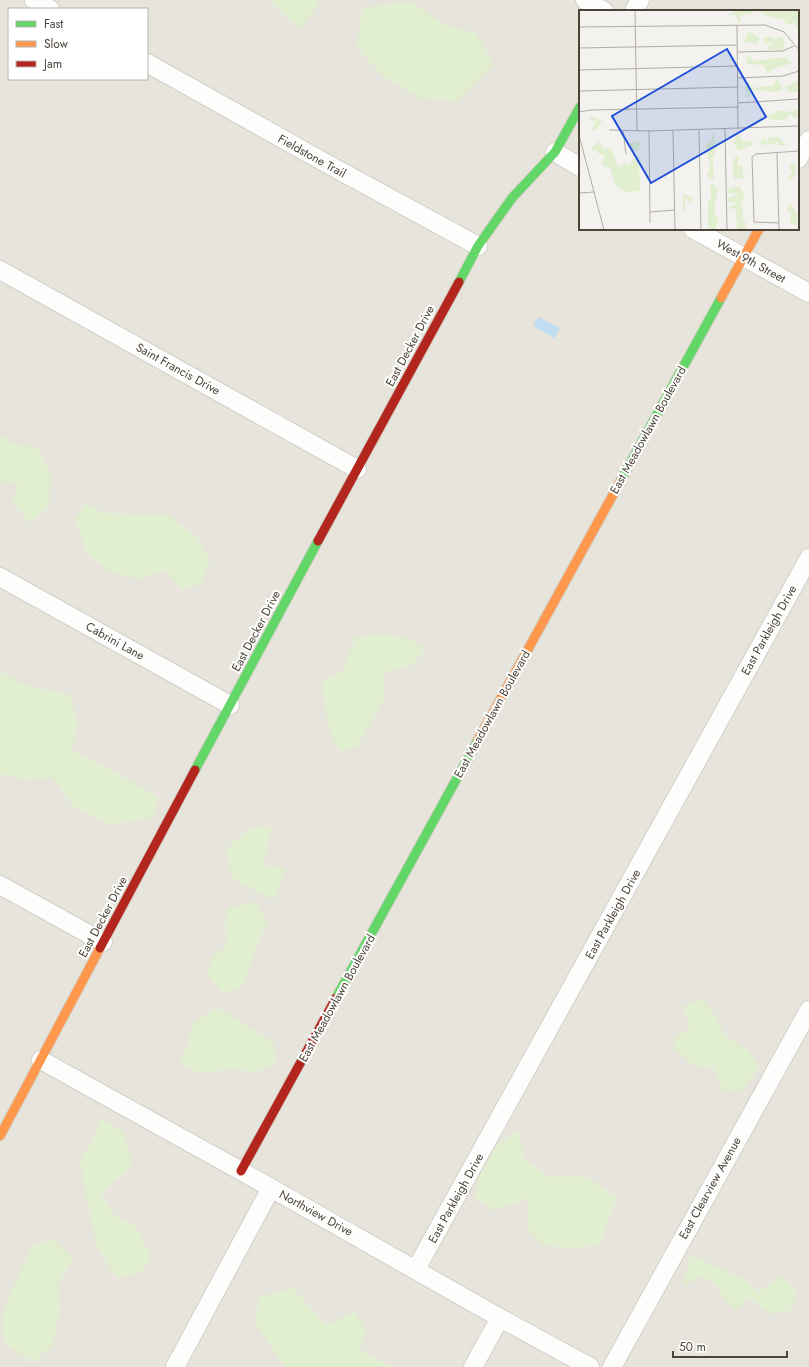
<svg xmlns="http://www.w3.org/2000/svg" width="809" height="1367" viewBox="0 0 809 1367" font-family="Jost,sans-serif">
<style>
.residential{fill:#e7e4dc;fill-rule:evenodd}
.green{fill:#e1eecf}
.water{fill:#c0ddf1}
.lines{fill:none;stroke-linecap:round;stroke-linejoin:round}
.street-casing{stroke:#d2d0cb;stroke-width:20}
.fast-casing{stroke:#d3cfc5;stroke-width:11}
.slow-casing{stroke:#d3cfc5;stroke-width:11}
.jam-casing{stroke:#d3cfc5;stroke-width:11}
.street{stroke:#fdfdfc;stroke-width:18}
.fast{stroke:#63d668;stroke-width:9}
.slow{stroke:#ff974d;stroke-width:9}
.jam{stroke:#b3261e;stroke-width:9}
.labels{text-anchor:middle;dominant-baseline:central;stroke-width:4;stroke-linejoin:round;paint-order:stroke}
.street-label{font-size:12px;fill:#4b4439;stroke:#fff}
.inset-road{fill:none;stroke:#b0aca6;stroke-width:1}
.view{fill:#1d4ed8;fill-opacity:0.15;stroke:#1d4ed8;stroke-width:2}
.inset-edge{fill:none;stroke:#4b4439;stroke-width:2}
</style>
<rect width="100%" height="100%" fill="#f4f2ee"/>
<path class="residential" d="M 0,0 L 809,0 L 809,1367 L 0,1367 ZM 9,9 L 147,9 L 147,79 L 9,79 ZM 580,11 L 798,11 L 798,229 L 580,229 Z"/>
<g class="green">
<path d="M 269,0 L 317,0 L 318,6 L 299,29 Z"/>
<path d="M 410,1 L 444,25 L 476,33 L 493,64 L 456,101 L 419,98 L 383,76 L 357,48 L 362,8 Z"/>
<path d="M 0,435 L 15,444 L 37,448 L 50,472 L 49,506 L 30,523 L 13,503 L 17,484 L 0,481 Z"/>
<path d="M 85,504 L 104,513 L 137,514 L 167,514 L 198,538 L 210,562 L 202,583 L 182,590 L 164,570 L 138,579 L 108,571 L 86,552 L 75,520 Z"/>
<path d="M 383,634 L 409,639 L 425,649 L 413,665 L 384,672 L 384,699 L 357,747 L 340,751 L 329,730 L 321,682 L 343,670 L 356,637 Z"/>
<path d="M 0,671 L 25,685 L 70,695 L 77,722 L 72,751 L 112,770 L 158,797 L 153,817 L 110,825 L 72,805 L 52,777 L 29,780 L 0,774 Z"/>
<path d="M 271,826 L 264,865 L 285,869 L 280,887 L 273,900 L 233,879 L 226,849 L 249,829 Z"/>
<path d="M 255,902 L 267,922 L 255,950 L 245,984 L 225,994 L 206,974 L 213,957 L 227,945 L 225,925 L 228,908 Z"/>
<path d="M 701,998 L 715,1015 L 724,1034 L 748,1051 L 760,1066 L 743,1090 L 724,1091 L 714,1068 L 694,1066 L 674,1048 L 677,1037 L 690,1029 L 683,1007 Z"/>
<path d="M 216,1007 L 273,1042 L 276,1063 L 255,1073 L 231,1068 L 215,1072 L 197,1072 L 179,1064 L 188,1045 L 192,1025 Z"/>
<path d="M 100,1119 L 124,1132 L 132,1165 L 101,1194 L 114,1214 L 136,1227 L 151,1257 L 142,1272 L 117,1278 L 97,1247 L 89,1210 L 80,1161 L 93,1139 Z"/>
<path d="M 519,1129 L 523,1157 L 548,1177 L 587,1177 L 617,1197 L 600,1245 L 574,1248 L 545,1246 L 527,1228 L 528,1199 L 494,1211 L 475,1198 L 478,1177 L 496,1147 Z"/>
<path d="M 52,1239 L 74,1259 L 57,1284 L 60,1309 L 52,1346 L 33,1362 L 4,1343 L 2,1318 L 13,1288 L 32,1246 Z"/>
<path d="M 690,1255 L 742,1278 L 759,1292 L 781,1276 L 797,1292 L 790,1311 L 771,1314 L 750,1298 L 736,1310 L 726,1301 L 716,1284 L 700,1277 L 683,1286 Z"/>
<path d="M 293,1288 L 326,1325 L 355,1312 L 366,1330 L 360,1350 L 392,1367 L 286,1367 L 284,1366 L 254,1322 L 260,1297 Z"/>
</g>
<path class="water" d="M 538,317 L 560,328 L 554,338 L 533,326 Z"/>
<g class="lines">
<defs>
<g id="street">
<path d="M 34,0 L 50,9"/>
<path d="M 585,0 L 604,11"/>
<path d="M 634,11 L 640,0"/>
<path d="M 147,63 L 322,161 L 478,246"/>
<path d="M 555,152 L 580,167"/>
<path d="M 798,159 L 809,140"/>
<path d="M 693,229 L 809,293"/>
<path d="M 0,270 L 357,469"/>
<path d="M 0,577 L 230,705"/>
<path d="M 0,885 L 103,942"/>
<path d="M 41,1060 L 241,1171 L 500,1318 L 590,1367"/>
<path d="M 416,1269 L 809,558"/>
<path d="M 175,1367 L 271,1188"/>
<path d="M 473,1367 L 500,1318"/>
<path d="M 612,1367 L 809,1010"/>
</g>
<g id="fast">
<path d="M 459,282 L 478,246 L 512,198 L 555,152 L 580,107"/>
<path d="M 620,482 L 721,298"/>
<path d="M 195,770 L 318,541"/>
<path d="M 336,998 L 478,740"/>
</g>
<g id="slow">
<path d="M 721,298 L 759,229"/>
<path d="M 478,740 L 620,482"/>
<path d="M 0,1136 L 100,948"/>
</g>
<g id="jam">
<path d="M 318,541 L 459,282"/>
<path d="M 100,948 L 195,770"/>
<path d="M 241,1171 L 336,998"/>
</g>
</defs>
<use href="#street" class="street-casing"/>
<use href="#fast" class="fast-casing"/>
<use href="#slow" class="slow-casing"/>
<use href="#jam" class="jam-casing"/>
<use href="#street" class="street"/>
<use href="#fast" class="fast"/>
<use href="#slow" class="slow"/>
<use href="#jam" class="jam"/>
</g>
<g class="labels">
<g class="street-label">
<text transform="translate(312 156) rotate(29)">Fieldstone Trail</text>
<text transform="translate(751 261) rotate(29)">West 9th Street</text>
<text transform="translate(410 346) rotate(-62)">East Decker Drive</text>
<text transform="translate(178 369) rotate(29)">Saint Francis Drive</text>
<text transform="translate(648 430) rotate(-61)">East Meadowlawn Boulevard</text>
<text transform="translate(769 630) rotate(-61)">East Parkleigh Drive</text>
<text transform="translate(256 631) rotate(-62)">East Decker Drive</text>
<text transform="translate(115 641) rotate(29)">Cabrini Lane</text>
<text transform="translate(492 714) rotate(-61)">East Meadowlawn Boulevard</text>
<text transform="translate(613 914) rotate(-61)">East Parkleigh Drive</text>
<text transform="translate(103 917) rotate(-62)">East Decker Drive</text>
<text transform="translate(337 998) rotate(-61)">East Meadowlawn Boulevard</text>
<text transform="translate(710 1188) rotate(-61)">East Clearview Avenue</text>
<text transform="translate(456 1198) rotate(-61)">East Parkleigh Drive</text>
<text transform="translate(316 1213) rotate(29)">Northview Drive</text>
</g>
</g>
<g transform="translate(579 10)">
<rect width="220" height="220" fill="#f4f2ee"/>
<path d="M 157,0 L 220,0 L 220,23 L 215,11 L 213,14 L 207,14 L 205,10 L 186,5 L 182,1 L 173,2 L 172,5 L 166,3 L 160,7 L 163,10 L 160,13 L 157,5 L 150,5 ZM 169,21 L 180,27 L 179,34 L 165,32 ZM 191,26 L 196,29 L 203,26 L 206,33 L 202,40 L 189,39 L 188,37 L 194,34 L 185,33 L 184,28 ZM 168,45 L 176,51 L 207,47 L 213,53 L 192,60 L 188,65 L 187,59 L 183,55 L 168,54 ZM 198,67 L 204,79 L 197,82 L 173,80 L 171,88 L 166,87 L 168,82 L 165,80 L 169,71 L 173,78 L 195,75 ZM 220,71 L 220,82 L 210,82 L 206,78 L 207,75 L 211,76 L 213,73 ZM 220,99 L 220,107 L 214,108 L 212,104 L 206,110 L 198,110 L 190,109 L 188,106 L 201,100 L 209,102 ZM 12,106 L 23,111 L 17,120 L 13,120 L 17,111 L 11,111 ZM 134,121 L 138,137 L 134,148 L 135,168 L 132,170 L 128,165 L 131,158 L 127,134 L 132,131 ZM 158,124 L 161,124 L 163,131 L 174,131 L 174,135 L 159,141 L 154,132 ZM 191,127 L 199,127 L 208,135 L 201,136 L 198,131 L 197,134 L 184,135 L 181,131 L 186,128 L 188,132 ZM51 136a5 5 0 1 1 10 0a5 5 0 1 1-10 0ZM 19,131 L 25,138 L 30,138 L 34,142 L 39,157 L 46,153 L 49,155 L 58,146 L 60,147 L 61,181 L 48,182 L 37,177 L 31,158 L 23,155 L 25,145 L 20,144 L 17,139 L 13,141 L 13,136 L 17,135 ZM 158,145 L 160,147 L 158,155 L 164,156 L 164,168 L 156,169 L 154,164 L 154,151 ZM 214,154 L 217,155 L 216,166 L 210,171 L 208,169 L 213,162 L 210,155 ZM 133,173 L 139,180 L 135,198 L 139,212 L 136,220 L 130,220 L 129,217 L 129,192 L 132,189 L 131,177 ZM 160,176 L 166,186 L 161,195 L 164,199 L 163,206 L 167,214 L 165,216 L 169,220 L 158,220 L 157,199 L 149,198 L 156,195 L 156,192 L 149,192 L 149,188 L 158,185 L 157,183 L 149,183 L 150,178 ZM 104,183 L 115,189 L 109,193 L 109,188 L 107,189 L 106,202 L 104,200 ZM 212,194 L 218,205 L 218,214 L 215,215 L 211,214 L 212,203 L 208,200 L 208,196 Z" fill="#e1eecf"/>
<path class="inset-road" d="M 56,0 L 58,120M 158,15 L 159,119M 0,17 L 186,15 L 205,22 L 220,40M 0,38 L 158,35M 158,42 L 204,41 L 215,36M 0,60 L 158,56M 159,68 L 204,66 L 220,61M 0,81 L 159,77M 159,93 L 220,89M 0,102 L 12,100 L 159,97M 146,119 L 148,220M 30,120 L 70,121 L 220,116M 44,120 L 47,144M 120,120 L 122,220M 70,121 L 71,213M 94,121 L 96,220M 0,125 L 25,220M 198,143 L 200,220M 0,183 L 15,182M 71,202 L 96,200M 200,213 L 175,212 L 173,147 L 177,144 L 220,141"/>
<path class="view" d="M 148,39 L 187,107 L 72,173 L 33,106 Z"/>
<rect width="220" height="220" class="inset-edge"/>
</g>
<rect x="8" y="8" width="140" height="72" fill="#ffffff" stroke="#b7b4b0"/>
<rect x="16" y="21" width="20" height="6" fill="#63d668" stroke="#b7b4b0"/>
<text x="44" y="28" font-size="12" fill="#4b4439">Fast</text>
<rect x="16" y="41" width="20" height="6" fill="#ff974d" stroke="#b7b4b0"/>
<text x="44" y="48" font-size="12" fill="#4b4439">Slow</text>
<rect x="16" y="61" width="20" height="6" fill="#b3261e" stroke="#b7b4b0"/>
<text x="44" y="68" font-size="12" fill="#4b4439">Jam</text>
<path d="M673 1351v6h114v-6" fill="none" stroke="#4b4439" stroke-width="2"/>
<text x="679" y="1351" font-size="12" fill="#4b4439" stroke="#ffffff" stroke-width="3" paint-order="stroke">50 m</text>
</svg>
